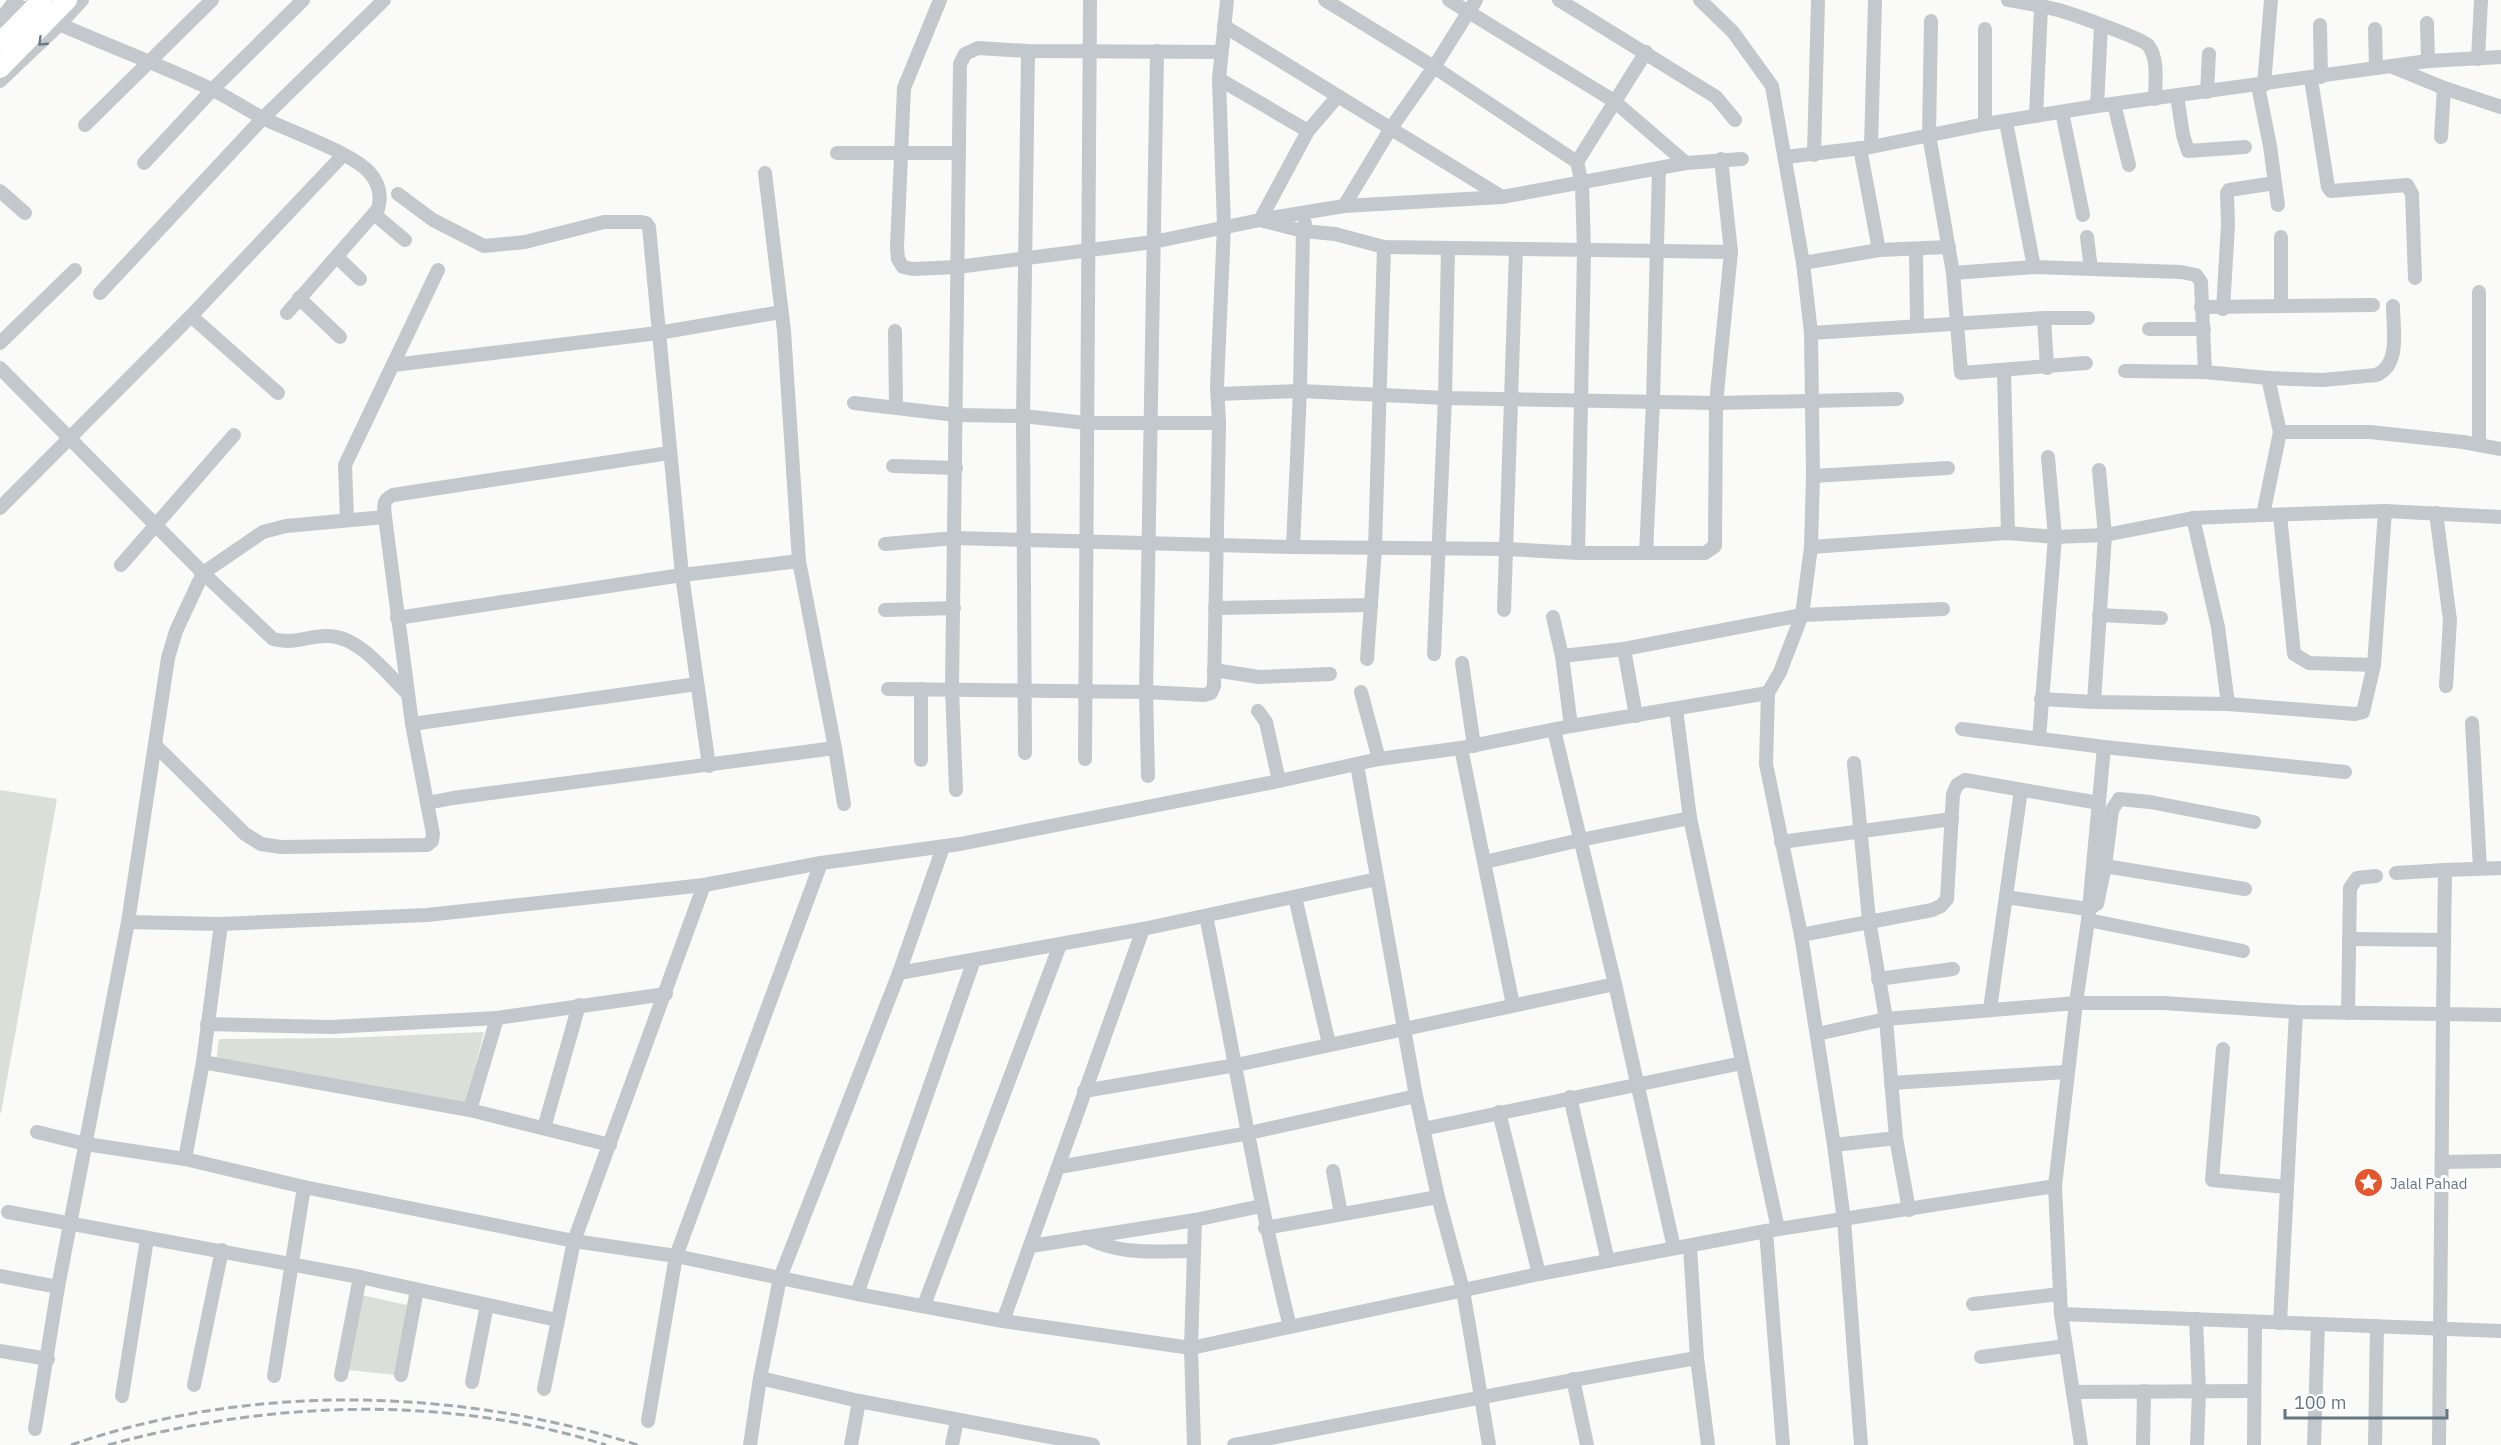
<svg xmlns="http://www.w3.org/2000/svg" width="2501" height="1445" viewBox="0 0 2501 1445" font-family="'IBM Plex Sans',sans-serif">
<style>
.green{fill:#dadfd7}
.lines{fill:none;stroke-linecap:round;stroke-linejoin:round}
.minor{stroke:#c3c8cc;stroke-width:14}
.rail{stroke:#a2aab0;stroke-width:3;stroke-dasharray:9 4.5;stroke-linecap:butt}
.highway-bridge-casing{stroke:#b4b9bd;stroke-width:21;stroke-linecap:butt}
.highway-bridge{stroke:#fff;stroke-width:20}
.oneway{stroke:#6a7a87}
.labels{text-anchor:middle;dominant-baseline:central;stroke-width:6;stroke-linejoin:round;paint-order:stroke}
.poi-label{font-size:15px;fill:#657683;stroke:#fff;text-anchor:start}
</style>
<rect width="100%" height="100%" fill="#fafaf8"/>
<g class="green">
<path d="M 0,790 L 57,799 L 1,1113 L 0,1113 Z"/>
<path d="M 484,1032 L 464,1112 L 216,1063 L 219,1039 L 343,1038 Z"/>
<path d="M 361,1295 L 407,1305 L 396,1375 L 348,1370 Z"/>
</g>
<g class="lines">
<g class="minor">
<path d="M 940,0 L 904,88 L 897,247 L 898,259 L 903,267 L 913,269 L 957,267 L 1153,242 L 1260,220 L 1303,231 L 1335,234 L 1384,247 L 1731,252"/>
<path d="M 1325,0 L 1434,67 L 1577,162 L 1582,184 L 1584,251 L 1578,553"/>
<path d="M 1449,0 L 1614,101 L 1686,163"/>
<path d="M 1559,0 L 1716,97 L 1735,120"/>
<path d="M 1700,0 L 1733,32 L 1772,86 L 1803,263 L 1811,333 L 1813,476 L 1811,547 L 1802,615 L 1780,672 L 1768,693 L 1766,764 L 1801,935 L 1834,1145 L 1844,1220 L 1861,1445"/>
<path d="M 2008,0 C 2023,3 2039,5 2054,9 C 2065,11 2144,39 2148,45 C 2159,59 2155,82 2155,99"/>
<path d="M 13,3 C 78,35 146,58 211,89 C 230,98 248,111 267,120 C 292,132 352,153 369,172 C 379,183 382,195 378,209 L 287,313"/>
<path d="M 0,20 L 16,0"/>
<path d="M 1931,21 L 1929,135 L 1953,273 L 1961,373 L 2086,363"/>
<path d="M 2427,23 L 2428,61"/>
<path d="M 2320,25 L 2321,77"/>
<path d="M 1224,26 L 1502,197"/>
<path d="M 1985,29 L 1985,124"/>
<path d="M 2375,29 L 2376,68"/>
<path d="M 2478,59 L 2481,0"/>
<path d="M 2393,67 L 2444,88 L 2501,107"/>
<path d="M 1219,79 L 1308,131"/>
<path d="M 2311,79 L 2328,187 L 2331,191 L 2407,185 L 2412,194 L 2415,278"/>
<path d="M 0,81 L 59,25 L 82,0"/>
<path d="M 2264,85 L 2271,0"/>
<path d="M 2258,86 L 2270,146 L 2278,205"/>
<path d="M 2207,92 L 2209,54"/>
<path d="M 2177,96 L 2183,135 L 2188,151 L 2245,147"/>
<path d="M 2114,104 L 2129,165"/>
<path d="M 2097,106 L 2101,26"/>
<path d="M 2062,112 L 2083,215"/>
<path d="M 2036,116 L 2041,7"/>
<path d="M 2006,122 L 2034,267"/>
<path d="M 85,125 L 212,0"/>
<path d="M 2441,137 L 2444,88"/>
<path d="M 1871,147 L 1875,0"/>
<path d="M 1860,148 L 1879,250"/>
<path d="M 837,153 L 958,153"/>
<path d="M 1814,155 L 1818,0"/>
<path d="M 1785,157 L 1871,147 L 1985,124 L 2097,106 L 2428,61 L 2501,57"/>
<path d="M 1577,162 L 1646,52"/>
<path d="M 144,163 L 213,89 L 303,0"/>
<path d="M 0,191 L 25,213"/>
<path d="M 398,194 L 433,220 L 484,246 L 525,242 L 604,222 L 641,222 L 646,223 L 649,227 L 682,575 L 709,766"/>
<path d="M 1344,206 L 1391,128 L 1434,67 L 1476,0"/>
<path d="M 374,214 L 405,240"/>
<path d="M 1265,219 L 1344,206 L 1502,197 L 1686,163 L 1742,159"/>
<path d="M 1260,220 L 1308,131 L 1338,96"/>
<path d="M 2087,237 L 2091,269"/>
<path d="M 2281,237 L 2281,306"/>
<path d="M 1916,249 L 1917,326"/>
<path d="M 337,257 L 360,279"/>
<path d="M 1803,263 L 1879,250 L 1949,247"/>
<path d="M 1953,273 L 2034,267 L 2181,272 L 2196,275 L 2201,282 L 2205,372 L 2268,378 L 2280,432"/>
<path d="M 100,293 L 263,118 L 384,0"/>
<path d="M 299,298 L 340,337"/>
<path d="M 2201,307 L 2373,305"/>
<path d="M 2223,309 L 2228,225 L 2227,193 L 2229,190 L 2275,183"/>
<path d="M 191,316 L 343,155"/>
<path d="M 2044,318 L 2047,368"/>
<path d="M 2149,329 L 2204,329"/>
<path d="M 895,331 L 896,407"/>
<path d="M 1811,333 L 2044,318 L 2088,318"/>
<path d="M 0,343 L 75,270"/>
<path d="M 393,365 L 658,333 L 781,312"/>
<path d="M 0,368 L 203,573 L 273,639 C 296,645 308,635 329,636 C 360,637 387,674 408,694"/>
<path d="M 2004,371 L 2008,533"/>
<path d="M 2125,371 L 2205,372"/>
<path d="M 2268,378 L 2323,380 L 2376,375 C 2401,365 2393,329 2393,306"/>
<path d="M 1218,394 L 1300,391 L 1445,398 L 1716,403 L 1897,399"/>
<path d="M 854,403 L 956,415 L 1023,416 L 1086,423 L 1219,423"/>
<path d="M 2479,445 L 2479,292"/>
<path d="M 893,466 L 956,468"/>
<path d="M 1813,476 L 1948,468"/>
<path d="M 0,508 L 191,316 L 278,393"/>
<path d="M 2436,513 L 2450,620 L 2446,686"/>
<path d="M 2263,515 L 2280,432 L 2370,432 L 2463,442 L 2501,449"/>
<path d="M 2280,515 L 2294,654 L 2309,663 L 2374,665"/>
<path d="M 2193,518 L 2218,627 L 2228,704"/>
<path d="M 347,520 L 345,465 L 438,270"/>
<path d="M 885,544 L 955,538 L 1293,547 L 1508,549 L 1578,553 L 1705,553 L 1715,546 L 1716,403 L 1731,252 L 1721,159"/>
<path d="M 1293,547 L 1300,391 L 1303,231 L 1305,223"/>
<path d="M 1811,547 L 2008,533 L 2055,537 L 2105,535 L 2193,518 L 2263,515 L 2385,511 L 2501,517"/>
<path d="M 1646,553 L 1653,402 L 1659,168"/>
<path d="M 121,565 L 234,435"/>
<path d="M 1215,608 L 1371,605"/>
<path d="M 885,610 L 954,608"/>
<path d="M 1504,610 L 1516,250"/>
<path d="M 2099,615 L 2161,618"/>
<path d="M 1553,617 L 1562,656 L 1571,726"/>
<path d="M 397,618 L 682,575 L 799,561"/>
<path d="M 1624,649 L 1636,716"/>
<path d="M 1434,654 L 1445,398 L 1448,248"/>
<path d="M 1562,656 L 1624,649 L 1802,615 L 1943,609"/>
<path d="M 1367,659 L 1375,548 L 1384,247"/>
<path d="M 1462,663 L 1474,746"/>
<path d="M 1214,670 L 1259,677 L 1330,674"/>
<path d="M 888,689 L 1146,692 L 1204,695 L 1211,693 L 1214,686 L 1219,423 L 1217,386 L 1224,226 L 1219,79 L 1227,0"/>
<path d="M 921,689 L 921,760"/>
<path d="M 1361,692 L 1379,759"/>
<path d="M 2041,699 L 2094,702 L 2228,704 L 2355,714 L 2363,712 L 2374,665 L 2385,511"/>
<path d="M 2094,702 L 2105,535 L 2099,470"/>
<path d="M 1676,709 L 1690,818 L 1778,1229"/>
<path d="M 1258,711 L 1266,722 L 1279,781"/>
<path d="M 2472,723 L 2480,868"/>
<path d="M 412,724 L 697,684"/>
<path d="M 1962,729 L 2104,747 L 2345,772"/>
<path d="M 1554,730 L 1615,984 L 1674,1248"/>
<path d="M 2039,739 L 2055,537 L 2048,457"/>
<path d="M 155,745 L 245,834 L 261,844 L 281,847 L 427,845 L 432,841 L 433,834 L 412,724 L 385,517 C 384,506 382,500 393,495 L 669,453"/>
<path d="M 2104,747 L 2088,920 L 2076,1003 L 2164,1003 L 2296,1012 L 2443,1014 L 2439,1445"/>
<path d="M 835,748 L 844,804"/>
<path d="M 1461,748 L 1513,1005"/>
<path d="M 1025,753 L 1023,416 L 1028,51"/>
<path d="M 1085,759 L 1090,0"/>
<path d="M 1357,765 L 1416,1096 L 1438,1197 L 1463,1290 L 1489,1445"/>
<path d="M 1148,776 L 1146,692 L 1157,51"/>
<path d="M 956,790 L 952,689 L 960,64 L 965,54 L 978,48 L 1028,51 L 1221,52"/>
<path d="M 427,803 L 453,798 L 835,748 L 799,561 L 784,331 L 765,173"/>
<path d="M 1781,842 L 1952,819"/>
<path d="M 1485,862 L 1580,840 L 1690,818"/>
<path d="M 2105,866 L 2112,810 L 2119,799 L 2150,802 L 2254,822"/>
<path d="M 2501,868 L 2445,870 L 2443,1014 L 2501,1015"/>
<path d="M 2396,873 L 2445,870"/>
<path d="M 1295,897 L 1329,1044"/>
<path d="M 2006,897 L 2088,909 L 2097,904 L 2105,866 L 2245,889"/>
<path d="M 1206,916 C 1234,1053 1256,1191 1290,1327"/>
<path d="M 2088,920 L 2243,951"/>
<path d="M 128,922 L 221,924 L 427,915 L 704,885 L 821,863 L 960,844 L 1279,781 L 1379,759 L 1461,748 L 1571,726 L 1768,693"/>
<path d="M 1801,935 L 1932,910 L 1941,906 L 1947,899 L 1953,794 L 1957,785 L 1965,780 L 2099,803"/>
<path d="M 2349,939 L 2444,940"/>
<path d="M 899,973 L 1143,929 L 1377,879"/>
<path d="M 1878,979 L 1953,969"/>
<path d="M 1990,1009 L 2021,790"/>
<path d="M 2348,1013 L 2350,888 L 2357,878 L 2376,876"/>
<path d="M 207,1024 L 331,1027 L 497,1018 L 666,994"/>
<path d="M 1817,1034 L 1886,1019 L 2076,1003 L 2055,1186 L 2061,1314 L 2081,1445"/>
<path d="M 2223,1049 L 2212,1180 L 2287,1187"/>
<path d="M 203,1062 L 470,1110 L 610,1145"/>
<path d="M 1891,1083 L 2066,1072"/>
<path d="M 1084,1091 L 1236,1065 L 1615,984"/>
<path d="M 1570,1097 L 1608,1261"/>
<path d="M 470,1110 L 497,1018"/>
<path d="M 1499,1112 L 1539,1274"/>
<path d="M 544,1128 L 579,1005"/>
<path d="M 1423,1129 L 1742,1063"/>
<path d="M 37,1132 L 86,1144 L 185,1159 L 304,1187 L 574,1241 L 676,1256 L 857,1294 L 1003,1321 L 1191,1348 L 1539,1274 L 1766,1231 L 2055,1186"/>
<path d="M 1896,1138 L 1909,1210"/>
<path d="M 1834,1145 L 1896,1138 L 1886,1019 L 1869,920 L 1854,763"/>
<path d="M 185,1159 L 203,1062 L 221,924"/>
<path d="M 2442,1162 L 2501,1161"/>
<path d="M 1059,1167 L 1249,1133 L 1416,1096"/>
<path d="M 1333,1171 L 1341,1214"/>
<path d="M 8,1212 L 360,1277 L 557,1320"/>
<path d="M 1265,1228 L 1438,1197"/>
<path d="M 1766,1231 L 1783,1445"/>
<path d="M 1085,1237 C 1122,1256 1154,1251 1193,1251"/>
<path d="M 1031,1246 L 1195,1220 L 1261,1206"/>
<path d="M 1690,1247 L 1697,1358 L 1708,1445"/>
<path d="M 0,1276 L 58,1287"/>
<path d="M 857,1294 L 974,960"/>
<path d="M 1973,1304 L 2060,1294"/>
<path d="M 924,1305 L 1060,945"/>
<path d="M 2061,1314 L 2501,1331"/>
<path d="M 2196,1319 L 2199,1391 L 2197,1445"/>
<path d="M 1003,1321 L 1143,929"/>
<path d="M 2280,1323 L 2296,1012"/>
<path d="M 0,1351 L 48,1359"/>
<path d="M 1981,1357 L 2066,1346"/>
<path d="M 341,1375 L 360,1277"/>
<path d="M 401,1375 L 417,1290"/>
<path d="M 274,1376 L 304,1187"/>
<path d="M 760,1378 L 859,1401 L 1093,1445"/>
<path d="M 1573,1379 L 1587,1445"/>
<path d="M 472,1382 L 487,1305"/>
<path d="M 194,1385 L 222,1250"/>
<path d="M 544,1389 L 574,1241 L 704,885"/>
<path d="M 2073,1392 L 2253,1391"/>
<path d="M 122,1396 L 147,1239"/>
<path d="M 648,1421 L 676,1256 L 821,863"/>
<path d="M 35,1429 L 58,1287 L 128,922 L 168,658 L 176,631 L 203,573 L 263,532 L 286,526 L 385,517"/>
<path d="M 750,1445 L 760,1378 L 780,1278 L 899,973 L 943,847"/>
<path d="M 851,1445 L 859,1401"/>
<path d="M 952,1445 L 957,1420"/>
<path d="M 1194,1445 L 1191,1348 L 1195,1220"/>
<path d="M 1234,1445 C 1388,1416 1542,1384 1697,1358"/>
<path d="M 2143,1445 L 2144,1391"/>
<path d="M 2254,1445 L 2255,1322"/>
<path d="M 2314,1445 L 2318,1324"/>
<path d="M 2375,1445 L 2377,1326"/>
</g>
<g class="rail">
<path d="M 71,1445 C 252,1382 458,1388 638,1445"/>
<path d="M 108,1445 C 268,1401 446,1394 606,1445"/>
</g>
<defs>
<g id="highway-bridge">
<path d="M 0,43 L 42,0"/>
<path d="M 0,68 L 67,0"/>
</g>
</defs>
<use href="#highway-bridge" class="highway-bridge-casing"/>
<use href="#highway-bridge" class="highway-bridge"/>
</g>
<defs><path id="oneway-chevron" d="M-2-3.5L2.5 0L-2 3.5" fill="none" stroke-width="1.6" stroke-linecap="round" stroke-linejoin="round" transform="scale(1.5)"/></defs>
<use class="oneway" href="#oneway-chevron" transform="translate(42 42) rotate(136)"/>
<defs>
<symbol id="sight-disc" viewBox="-11 -11 22 22"><circle r="9.5" fill="#e4572e" stroke="#fff"/><path d="M0-6L1.8-2.2L6-1.7L2.9 1.2L3.7 5.4L0 3.3L-3.7 5.4L-2.9 1.2L-6-1.7L-1.8-2.2Z" fill="#fff"/></symbol>
</defs>
<g fill-rule="evenodd">
<use href="#sight-disc" x="2352" y="1166" width="33" height="33"/>
</g>
<g class="labels">
<g class="poi-label">
<text x="2390" y="1183">Jalal Pahad</text>
</g>
</g>
<path d="M2285 1409v9h162v-9" fill="none" stroke="#657683" stroke-width="3"/>
<text x="2294" y="1409" font-size="18" fill="#657683" stroke="#ffffff" stroke-width="4.5" paint-order="stroke">100 m</text>
</svg>
